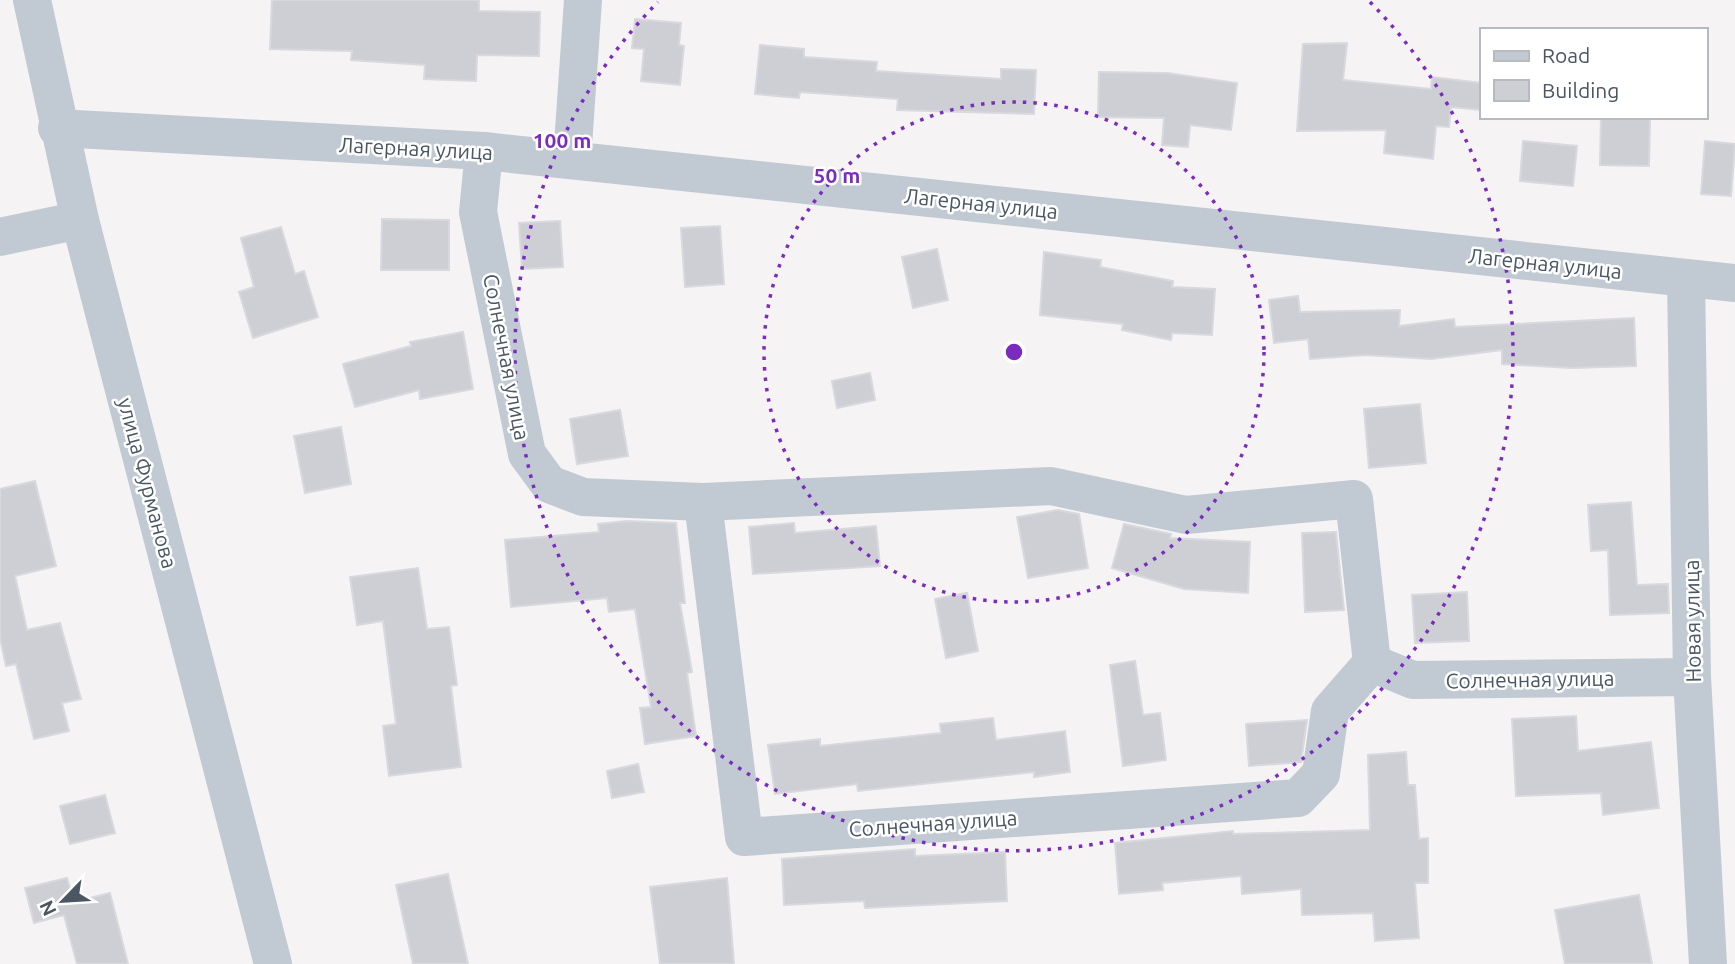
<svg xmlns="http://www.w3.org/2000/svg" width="1735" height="964" viewBox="0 0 1735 964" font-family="Ubuntu,sans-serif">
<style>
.building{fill:#cdcfd5;stroke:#d7d9de;stroke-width:2}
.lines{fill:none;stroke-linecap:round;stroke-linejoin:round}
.minor{stroke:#c1cad2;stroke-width:38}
.ring{fill:none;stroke:#7b2cbf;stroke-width:3.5;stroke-dasharray:3.5 7}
.labels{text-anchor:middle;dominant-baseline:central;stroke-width:5;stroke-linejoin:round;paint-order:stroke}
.street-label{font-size:21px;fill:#4a5661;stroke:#fff}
.centre{fill:#7b2cbf;stroke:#fff;stroke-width:3.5}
.ring-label{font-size:21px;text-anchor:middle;font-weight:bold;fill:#7b2cbf;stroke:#fff;stroke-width:5;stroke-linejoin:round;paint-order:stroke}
</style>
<rect width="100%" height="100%" fill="#f5f3f3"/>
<g class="building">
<path d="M 272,0 L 479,0 L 479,11 L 540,12 L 539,56 L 477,55 L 476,81 L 424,79 L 425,65 L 351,60 L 352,51 L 270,49 Z"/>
<path d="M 635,19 L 681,23 L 679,45 L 684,46 L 680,85 L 641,81 L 644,49 L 632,48 Z"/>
<path d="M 1347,43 L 1343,80 L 1431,89 L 1432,77 L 1481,83 L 1481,110 L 1451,107 L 1449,127 L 1436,126 L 1433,159 L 1384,153 L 1386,130 L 1297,131 L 1303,44 Z"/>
<path d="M 760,45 L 804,49 L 804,57 L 877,62 L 876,71 L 1001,79 L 1001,69 L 1036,70 L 1034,114 L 897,110 L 898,99 L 800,92 L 799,98 L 755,94 Z"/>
<path d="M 1099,72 L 1167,73 L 1237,83 L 1231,130 L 1190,125 L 1188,147 L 1162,145 L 1164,118 L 1098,117 Z"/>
<path d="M 1601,117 L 1650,117 L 1649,166 L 1600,165 Z"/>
<path d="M 1523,141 L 1577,146 L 1573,186 L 1520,181 Z"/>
<path d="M 1705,141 L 1735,144 L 1731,196 L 1701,194 Z"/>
<path d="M 382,219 L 449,220 L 449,270 L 381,270 Z"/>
<path d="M 560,221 L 563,267 L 522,269 L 519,223 Z"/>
<path d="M 720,226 L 724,284 L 685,287 L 681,228 Z"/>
<path d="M 281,227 L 295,274 L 304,271 L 318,317 L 253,338 L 239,292 L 254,287 L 241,238 Z"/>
<path d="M 937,249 L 948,300 L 913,308 L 902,257 Z"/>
<path d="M 1044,252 L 1101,260 L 1100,267 L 1173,281 L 1172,287 L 1215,289 L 1212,335 L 1172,333 L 1171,340 L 1122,330 L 1123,324 L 1040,315 Z"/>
<path d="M 1298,296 L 1300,312 L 1400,310 L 1399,326 L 1454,319 L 1455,327 L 1634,318 L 1636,366 L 1571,368 L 1502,364 L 1502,350 L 1431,359 L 1366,355 L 1310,359 L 1308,339 L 1274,343 L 1269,300 Z"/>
<path d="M 463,332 L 473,389 L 420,399 L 419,390 L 355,407 L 343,364 L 411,346 L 410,342 Z"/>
<path d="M 870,373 L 875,400 L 837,408 L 832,381 Z"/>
<path d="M 1420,404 L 1426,463 L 1369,468 L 1364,409 Z"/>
<path d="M 620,410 L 628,456 L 577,464 L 570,419 Z"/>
<path d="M 341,427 L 351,484 L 305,493 L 294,436 Z"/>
<path d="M 35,481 L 56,566 L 15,576 L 27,630 L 60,623 L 81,699 L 62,703 L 69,731 L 34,739 L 16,664 L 6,666 L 0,638 L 0,489 Z"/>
<path d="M 1631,502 L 1637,585 L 1668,584 L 1669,613 L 1610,615 L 1608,550 L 1591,551 L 1588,505 Z"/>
<path d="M 1058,510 L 1079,514 L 1088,568 L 1028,578 L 1017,517 Z"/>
<path d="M 627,521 L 676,523 L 685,603 L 680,603 L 692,672 L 687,673 L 696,736 L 645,744 L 640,708 L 651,707 L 635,609 L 609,612 L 607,598 L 511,607 L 505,540 L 599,532 L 598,524 Z"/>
<path d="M 794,523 L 795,533 L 876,526 L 880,566 L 753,574 L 749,527 Z"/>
<path d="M 1124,524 L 1171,534 L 1170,538 L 1250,542 L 1248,593 L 1184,589 L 1112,568 Z"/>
<path d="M 1336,532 L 1344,610 L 1305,612 L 1302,533 Z"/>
<path d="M 418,568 L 427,629 L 449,627 L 457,685 L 451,686 L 461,767 L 389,776 L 383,726 L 396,724 L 383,621 L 357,625 L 350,577 Z"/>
<path d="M 1467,592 L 1469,641 L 1415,643 L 1412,595 Z"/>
<path d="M 967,593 L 978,651 L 946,658 L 935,599 Z"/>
<path d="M 1135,661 L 1143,715 L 1160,713 L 1166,760 L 1123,766 L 1110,665 Z"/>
<path d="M 1576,716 L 1578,751 L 1651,742 L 1659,808 L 1603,815 L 1601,793 L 1516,796 L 1512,719 Z"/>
<path d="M 993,718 L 996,740 L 1065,731 L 1070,772 L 1034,777 L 1034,772 L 858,791 L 857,784 L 775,794 L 768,745 L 820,739 L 820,746 L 941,733 L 940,724 Z"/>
<path d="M 1307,720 L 1301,762 L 1249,766 L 1246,724 Z"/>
<path d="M 1406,752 L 1408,785 L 1415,785 L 1419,839 L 1428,838 L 1428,883 L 1415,883 L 1419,938 L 1375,941 L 1373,913 L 1302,915 L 1301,889 L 1242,894 L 1241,876 L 1162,883 L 1163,890 L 1119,894 L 1115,843 L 1233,831 L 1233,834 L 1370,830 L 1368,755 Z"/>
<path d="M 638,764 L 644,792 L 612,798 L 607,771 Z"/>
<path d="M 105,795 L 115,833 L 70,844 L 60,806 Z"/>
<path d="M 915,849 L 915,856 L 1005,852 L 1007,901 L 865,908 L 864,901 L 784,905 L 782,859 Z"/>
<path d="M 448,874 L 468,964 L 413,964 L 396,885 Z"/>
<path d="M 67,878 L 74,902 L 110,893 L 128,964 L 77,964 L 64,915 L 34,923 L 25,888 Z"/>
<path d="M 727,878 L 734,964 L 660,964 L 650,887 Z"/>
<path d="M 1639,895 L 1652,964 L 1565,964 L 1555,910 Z"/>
</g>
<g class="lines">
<g class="minor">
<path d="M 32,0 L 80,220 L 273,964"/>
<path d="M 57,128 L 484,151 L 1735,283"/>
<path d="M 484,151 L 478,212 L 527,454 L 549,484 L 583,497 L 703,502 L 1051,486 L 1186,515 L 1354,499 L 1372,663 L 1413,680 L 1692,677"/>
<path d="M 572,160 L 583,0"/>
<path d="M 0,237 L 80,220"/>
<path d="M 1686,278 L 1692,677 L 1708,964"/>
<path d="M 703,502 L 744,837 L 1298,798 L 1321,774 L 1330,711 L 1372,663"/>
</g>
</g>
<g class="ring">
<circle cx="1014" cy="352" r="250"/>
<path d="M1370 2A499 499 0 1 1 658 2"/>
</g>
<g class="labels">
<g class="street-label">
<text transform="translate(416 148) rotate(3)">Лагерная улица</text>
<text transform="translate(981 203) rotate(6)">Лагерная улица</text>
<text transform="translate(1545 263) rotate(6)">Лагерная улица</text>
<text transform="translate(507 357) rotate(79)">Солнечная улица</text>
<text transform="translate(148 483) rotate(75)">улица Фурманова</text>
<text transform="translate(1692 621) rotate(-91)">Новая улица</text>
<text transform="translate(1530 679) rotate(-1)">Солнечная улица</text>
<text transform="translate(933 823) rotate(-4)">Солнечная улица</text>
</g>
</g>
<circle cx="1014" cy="352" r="10" class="centre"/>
<g class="ring-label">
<text x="562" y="148">100 m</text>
<text x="837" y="183">50 m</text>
</g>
<rect x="1480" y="28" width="228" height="91" fill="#ffffff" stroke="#b7bbc0" stroke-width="2"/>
<rect x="1494" y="51" width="35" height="10" fill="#c1cad2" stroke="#b7bbc0" stroke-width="2"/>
<text x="1542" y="63" font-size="21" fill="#4a5661">Road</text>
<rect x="1494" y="80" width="35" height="21" fill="#cdcfd5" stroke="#b7bbc0" stroke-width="2"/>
<text x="1542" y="98" font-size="21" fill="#4a5661">Building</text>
<g transform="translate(63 901) rotate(245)" stroke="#ffffff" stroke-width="5" paint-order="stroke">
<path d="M0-5L12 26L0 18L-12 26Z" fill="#4a5661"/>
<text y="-10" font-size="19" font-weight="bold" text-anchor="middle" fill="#4a5661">N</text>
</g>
</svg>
